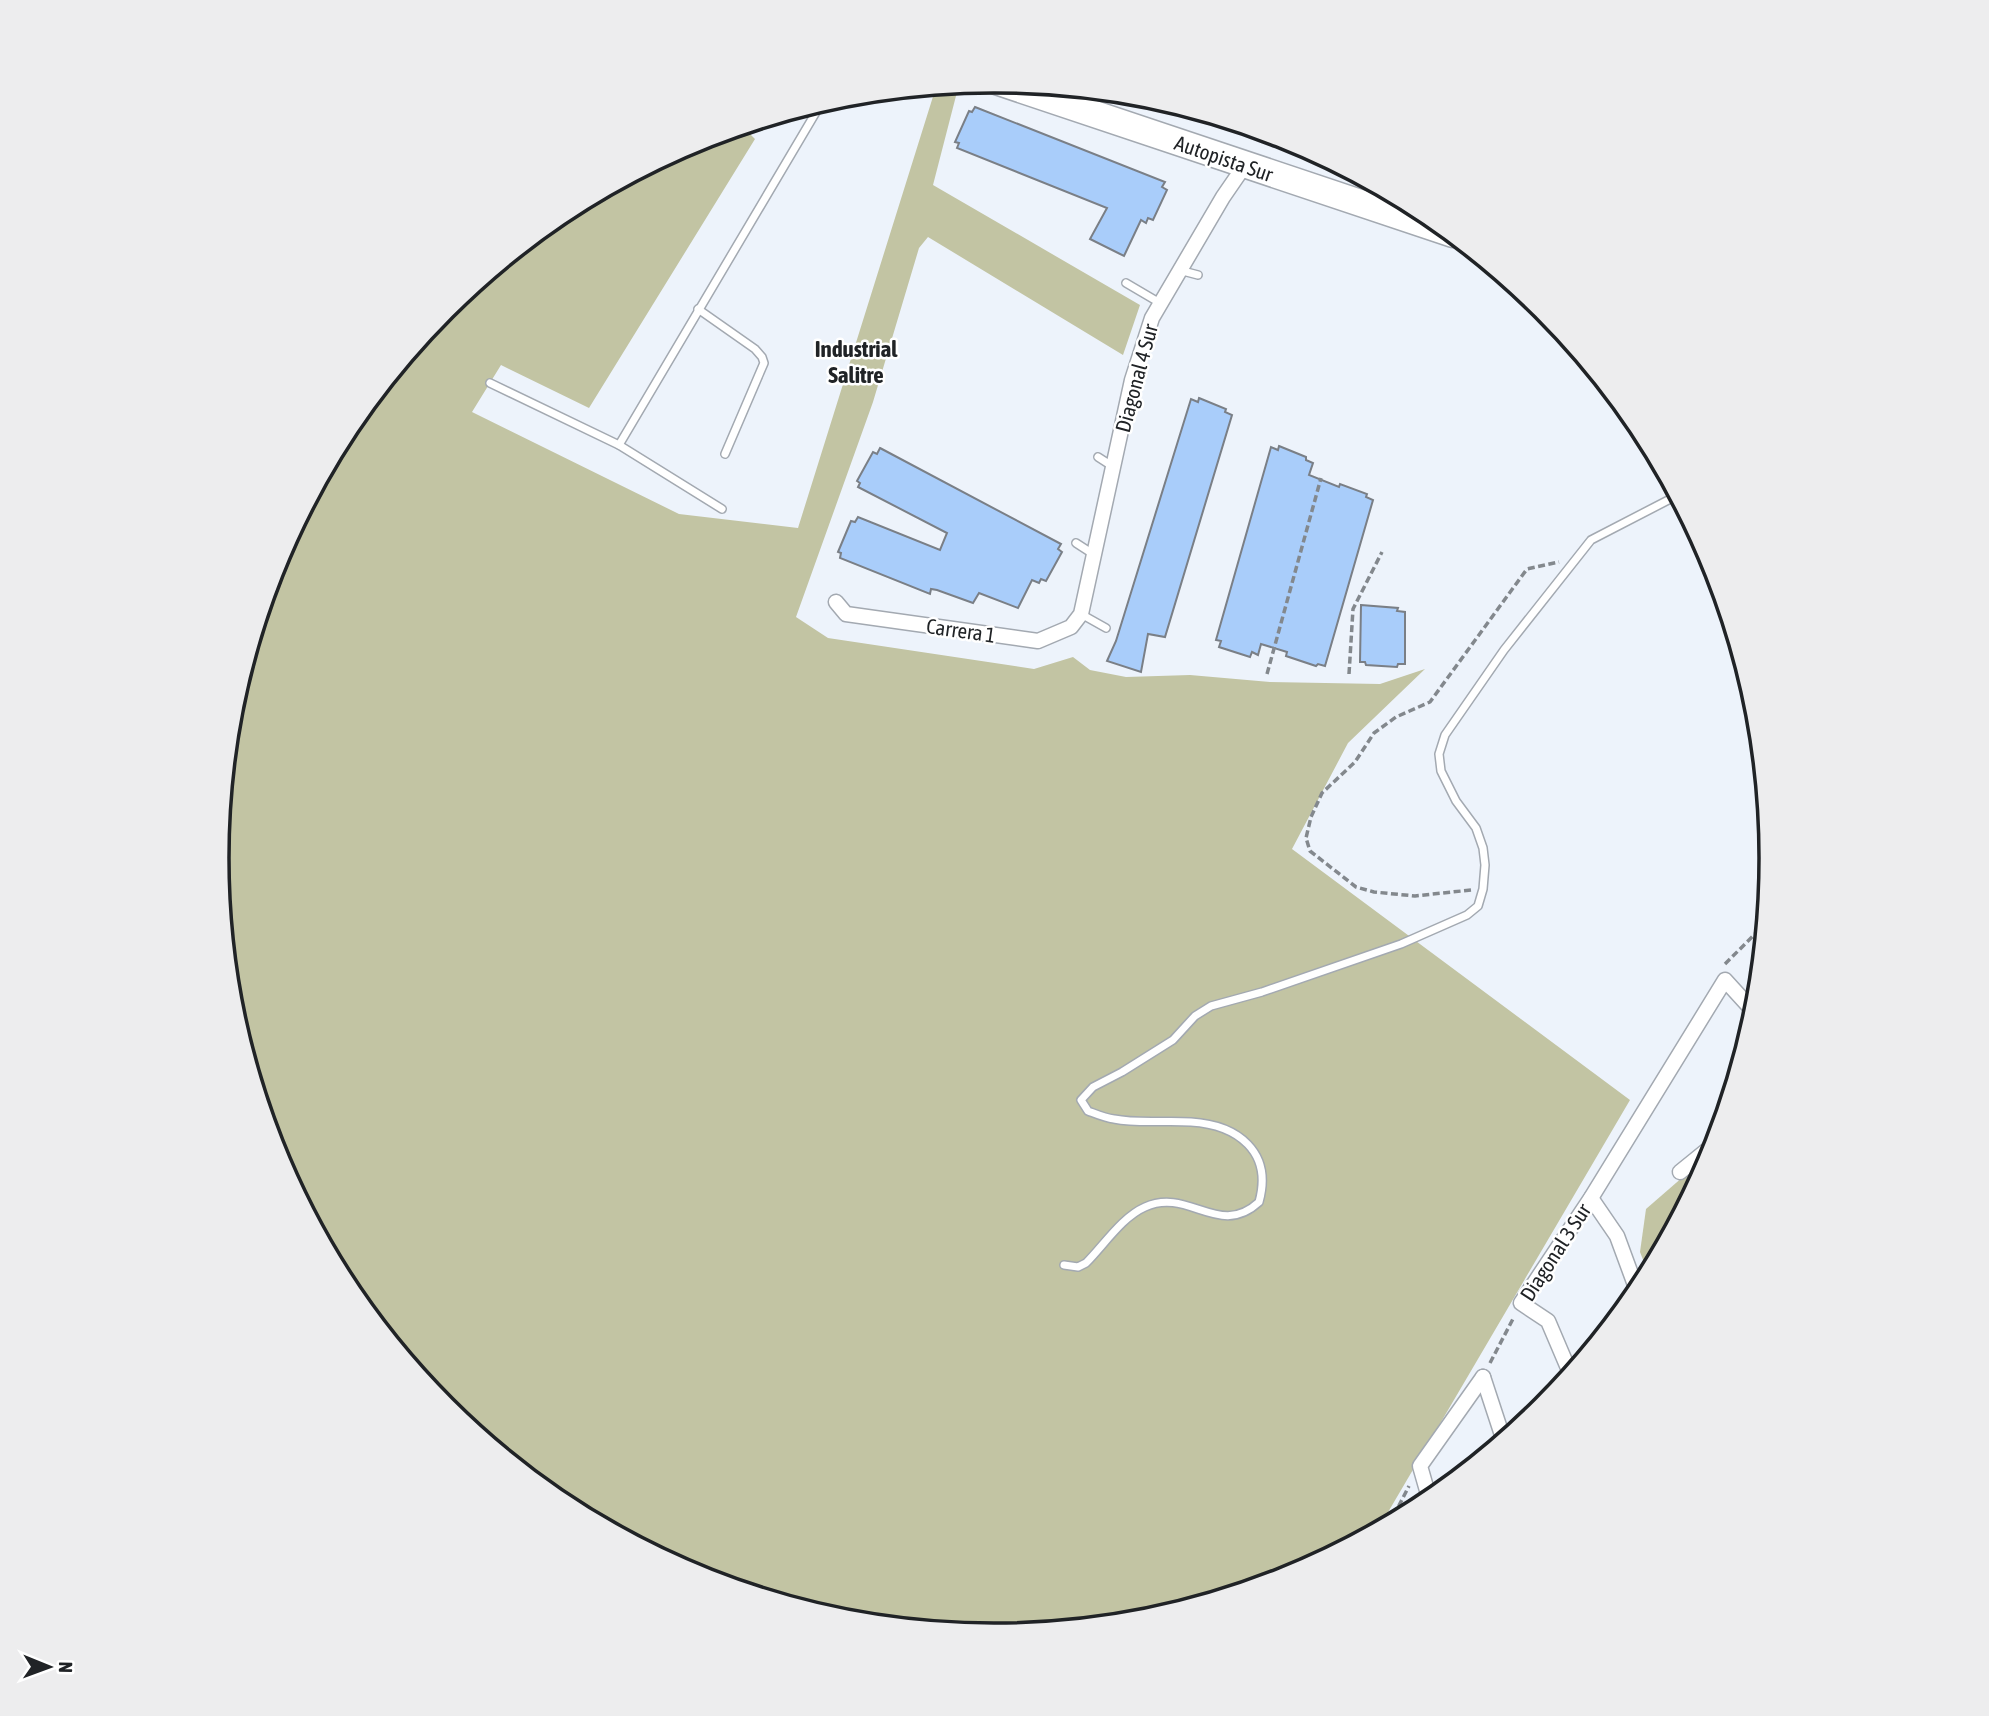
<svg xmlns="http://www.w3.org/2000/svg" width="1989" height="1716" viewBox="0 0 1989 1716" font-family="'Asap Condensed',sans-serif">
<style>
.green{fill:#c2c4a3}
.building{fill:#a9cdfa;stroke:#7a7f86;stroke-width:2}
.lines{fill:none;stroke-linecap:round;stroke-linejoin:round}
.lane-casing{stroke:#a3a9b1;stroke-width:10}
.street-casing{stroke:#a3a9b1;stroke-width:17}
.highway-casing{stroke:#a3a9b1;stroke-width:29}
.path{stroke:#83888d;stroke-width:3.5;stroke-dasharray:7 3.5;stroke-linecap:butt}
.lane{stroke:#fff;stroke-width:7}
.street{stroke:#fff;stroke-width:14}
.highway{stroke:#fff;stroke-width:26}
.labels{text-anchor:middle;dominant-baseline:central;stroke-width:5;stroke-linejoin:round;paint-order:stroke}
.street-label{font-size:21px;fill:#202326;stroke:#fff}
.neighbourhood-label{font-size:23px;font-weight:bold;fill:#202326;stroke:#fff}
.rim{fill:none;stroke:#202326;stroke-width:3.5}
</style>
<rect width="100%" height="100%" fill="#edf3fb"/>
<g class="green">
<path d="M 936,87 L 957,92 L 933,185 L 1140,305 L 1123,355 L 928,237 L 919,248 L 873,402 L 796,617 L 828,638 L 1034,669 L 1073,657 L 1090,670 L 1126,677 L 1190,675 L 1270,682 L 1380,684 L 1425,669 L 1348,743 L 1292,849 L 1630,1100 L 1377,1531 L 1292,1576 L 1146,1621 L 994,1635 L 842,1620 L 697,1576 L 562,1504 L 444,1407 L 348,1290 L 276,1155 L 232,1009 L 217,858 L 232,706 L 276,560 L 348,426 L 445,308 L 563,211 L 697,140 L 742,126 L 755,139 L 589,408 L 501,365 L 472,412 L 679,514 L 798,528 Z"/>
<path d="M 1699,1163 L 1705,1170 L 1649,1275 L 1640,1252 L 1646,1209 Z"/>
</g>
<g class="building">
<path d="M 975,107 L 1165,182 L 1162,187 L 1167,190 L 1153,220 L 1148,218 L 1146,223 L 1141,220 L 1124,256 L 1090,239 L 1107,208 L 957,148 L 959,143 L 955,142 L 969,111 L 972,112 Z"/>
<path d="M 1199,398 L 1226,409 L 1225,412 L 1232,415 L 1165,637 L 1148,634 L 1141,672 L 1107,661 L 1116,641 L 1191,399 L 1198,402 Z"/>
<path d="M 1279,446 L 1306,457 L 1306,460 L 1313,463 L 1309,475 L 1339,487 L 1340,484 L 1367,494 L 1366,497 L 1373,500 L 1325,666 L 1318,664 L 1316,666 L 1286,656 L 1287,652 L 1261,644 L 1258,655 L 1252,652 L 1250,657 L 1219,647 L 1221,641 L 1216,640 L 1271,447 L 1278,450 Z"/>
<path d="M 880,448 L 1061,544 L 1058,549 L 1062,552 L 1046,581 L 1041,579 L 1039,583 L 1032,580 L 1018,608 L 979,593 L 973,603 L 937,590 L 931,589 L 930,594 L 840,558 L 841,553 L 838,552 L 851,521 L 855,522 L 858,517 L 940,550 L 947,533 L 858,487 L 860,483 L 857,481 L 873,452 L 877,454 Z"/>
<path d="M 1361,605 L 1398,608 L 1397,611 L 1405,612 L 1405,664 L 1398,664 L 1397,667 L 1366,665 L 1365,662 L 1360,662 Z"/>
</g>
<g class="lines">
<defs>
<g id="lane">
<path d="M 1179,270 L 1198,275"/>
<path d="M 1126,283 L 1160,303"/>
<path d="M 698,309 L 755,349 L 762,357 L 764,363 L 725,454"/>
<path d="M 490,383 L 619,445 L 722,509"/>
<path d="M 619,445 L 822,102"/>
<path d="M 1098,457 L 1112,466"/>
<path d="M 1076,543 L 1093,554"/>
<path d="M 1081,614 L 1106,628"/>
<path d="M 1064,1265 L 1078,1267 L 1086,1263 C 1104,1245 1122,1217 1145,1207 C 1189,1187 1219,1239 1259,1202 C 1273,1152 1238,1125 1191,1122 C 1165,1120 1139,1124 1114,1119 C 1105,1118 1096,1114 1088,1111 L 1081,1100 L 1093,1087 L 1122,1072 L 1173,1040 L 1195,1016 L 1211,1006 L 1262,992 L 1401,944 L 1467,915 L 1478,906 L 1483,889 L 1485,865 L 1483,848 L 1476,828 L 1456,801 L 1441,771 L 1439,754 L 1445,735 L 1504,650 L 1591,540 L 1678,495"/>
</g>
<g id="street">
<path d="M 836,602 L 846,614 L 1038,641 L 1071,627 L 1081,614 L 1132,380 L 1152,318 L 1223,197 L 1245,165"/>
<path d="M 1680,1172 L 1717,1142"/>
<path d="M 1591,1198 L 1617,1236 L 1638,1293"/>
<path d="M 1571,1375 L 1548,1321 L 1521,1303 L 1591,1198 L 1725,980 L 1756,1014"/>
<path d="M 1483,1377 L 1504,1441"/>
<path d="M 1430,1501 L 1420,1466 L 1483,1377"/>
</g>
<path id="highway" d="M 996,81 L 1453,234"/>
</defs>
<use href="#lane" class="lane-casing"/>
<use href="#street" class="street-casing"/>
<use href="#highway" class="highway-casing"/>
<g class="path">
<path d="M 1267,674 L 1321,478"/>
<path d="M 1349,674 L 1353,609 L 1382,552"/>
<path d="M 1471,890 L 1415,896 L 1374,892 L 1356,887 L 1310,851 L 1306,838 L 1311,817 L 1322,793 L 1355,762 L 1374,733 L 1396,717 L 1430,702 L 1527,569 L 1559,562"/>
<path d="M 1725,964 L 1766,923"/>
<path d="M 1490,1363 L 1514,1317"/>
<path d="M 1389,1525 L 1409,1486"/>
</g>
<use href="#lane" class="lane"/>
<use href="#street" class="street"/>
<use href="#highway" class="highway"/>
</g>
<g class="labels">
<g class="street-label">
<text transform="translate(1224 158) rotate(19)">Autopista Sur</text>
<text transform="translate(1136 378) rotate(-75)">Diagonal 4 Sur</text>
<text transform="translate(961 630) rotate(8)">Carrera 1</text>
<text transform="translate(1555 1252) rotate(-57)">Diagonal 3 Sur</text>
</g>
<g class="neighbourhood-label">
<text x="856" y="349">Industrial<tspan x="856" dy="26">Salitre</tspan></text>
</g>
</g>
<path d="M0 0H1989V1716H0ZM229 858a765 765 0 1 1 1530 0a765 765 0 1 1-1530 0Z" fill="#ededee" fill-rule="evenodd"/>
<path class="rim" d="M229 858a765 765 0 1 1 1530 0a765 765 0 1 1-1530 0Z"/>
<g transform="translate(49 1667) rotate(91)" stroke="#ffffff" stroke-width="5" paint-order="stroke">
<path d="M0-5L12 26L0 18L-12 26Z" fill="#202326"/>
<text y="-10" font-size="19" font-weight="bold" text-anchor="middle" fill="#202326">N</text>
</g>
</svg>
